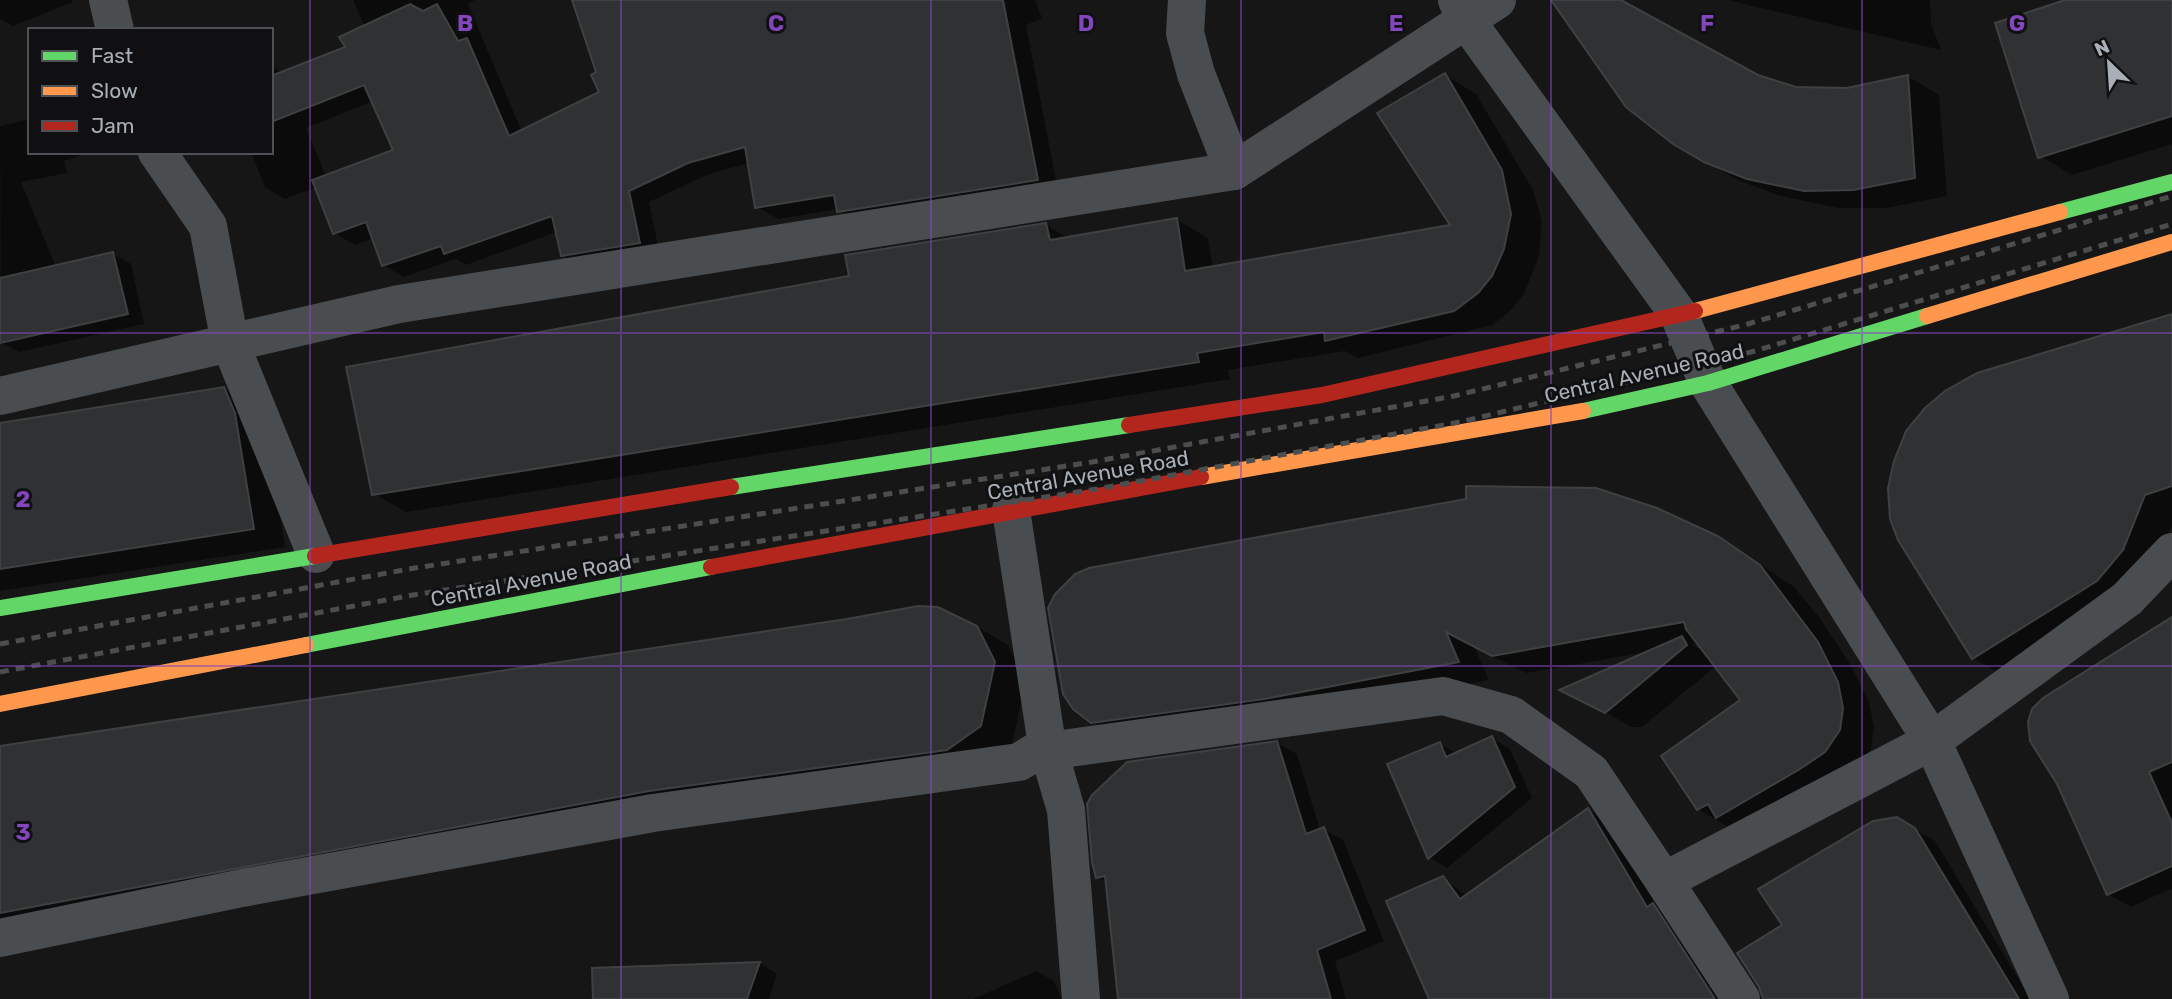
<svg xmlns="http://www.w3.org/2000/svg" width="2172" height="999" viewBox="0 0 2172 999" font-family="Rubik,sans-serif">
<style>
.shadow{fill:#0007;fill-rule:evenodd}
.building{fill:#303132;stroke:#3e4142;stroke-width:2}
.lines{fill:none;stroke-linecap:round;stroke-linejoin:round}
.street{stroke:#4a4d4f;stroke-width:38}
.fast{stroke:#63d668;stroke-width:16}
.slow{stroke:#ff974d;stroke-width:16}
.jam{stroke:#b3261e;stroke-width:16}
.rail{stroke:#4b4d4f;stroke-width:5;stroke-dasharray:9 7;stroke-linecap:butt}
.grid{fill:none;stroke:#8446bd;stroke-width:2;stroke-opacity:0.55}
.labels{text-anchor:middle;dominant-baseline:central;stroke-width:6;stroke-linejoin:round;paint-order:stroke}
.street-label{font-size:21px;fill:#a8afb6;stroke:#101012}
.grid-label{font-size:23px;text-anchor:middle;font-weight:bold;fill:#8446bd;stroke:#101012;stroke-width:6;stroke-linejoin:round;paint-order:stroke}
</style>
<rect width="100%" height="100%" fill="#161616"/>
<g class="shadow">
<path d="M 0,0 L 72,0 L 73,2 L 13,26 L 0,19 Z"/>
<path d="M 353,0 L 475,0 L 468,4 L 522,132 L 602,93 L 575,0 L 1035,0 L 1042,18 L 1026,25 L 1058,191 L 859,223 L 838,209 L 778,219 L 757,207 L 749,163 L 709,174 L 649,202 L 660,255 L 583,267 L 562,255 L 557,232 L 466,265 L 456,259 L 404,277 L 383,265 L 374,238 L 355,245 L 334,233 L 317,187 L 285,199 L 265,187 L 251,152 L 271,152 L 271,66 L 283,73 L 347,48 L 365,27 ZM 373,101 L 396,151 L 326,176 L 306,128 Z"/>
<path d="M 1576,0 L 1618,0 L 1746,71 L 1783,86 L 1810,90 L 1848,90 L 1907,76 L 1939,95 L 1947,196 L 1886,208 L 1838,208 L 1781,196 L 1738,180 L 1674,143 Z"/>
<path d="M 1727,0 L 1930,0 L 1931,24 L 1941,50 Z"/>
<path d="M 2071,0 L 2172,0 L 2172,144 L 2072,175 L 2040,156 Z"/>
<path d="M 1445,75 L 1476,94 L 1533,190 L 1542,221 L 1539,256 L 1524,294 L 1510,311 L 1492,325 L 1358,358 L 1345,351 L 1228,370 L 1230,379 L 406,512 L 374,494 L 852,278 L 1046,225 L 1070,239 L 1176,219 L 1208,238 L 1213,268 L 1453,226 Z"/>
<path d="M 30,119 L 30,152 L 91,152 L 64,161 L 67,173 L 21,182 L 56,267 L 113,254 L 131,264 L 144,324 L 19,352 L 1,342 L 0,126 Z"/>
<path d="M 2172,316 L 2172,525 L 2154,568 L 2005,676 L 1973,658 Z"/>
<path d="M 224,388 L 256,407 L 267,433 L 285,547 L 0,591 L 0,424 Z"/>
<path d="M 1718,537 L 1793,586 L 1819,617 L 1849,662 L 1869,702 L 1874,727 L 1871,749 L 1857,770 L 1730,828 L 1698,809 L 1742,701 L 1716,666 L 1642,727 L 1632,727 L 1563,690 L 1648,652 L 1526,673 L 1475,648 L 1489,680 L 1297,716 L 1125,740 L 1092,721 ZM 1698,643 L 1706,652 L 1691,644 Z"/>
<path d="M 2172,625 L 2172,888 L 2131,907 L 2108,894 Z"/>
<path d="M 977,627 L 1008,645 L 1026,681 L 1012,744 L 0,942 L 0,748 Z"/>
<path d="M 1492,738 L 1510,749 L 1532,798 L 1447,868 L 1429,857 L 1440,744 L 1457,754 Z"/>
<path d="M 1277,743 L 1297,754 L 1320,830 L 1323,829 L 1343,840 L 1384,941 L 1335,961 L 1346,999 L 1120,999 L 1107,882 L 1097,877 Z"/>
<path d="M 1588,810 L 1607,821 L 1726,999 L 1431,999 L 1443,878 L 1467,896 Z"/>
<path d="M 1897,819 L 1935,841 L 2024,988 L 2039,999 L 1764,999 L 1739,953 L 1784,926 Z"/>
<path d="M 760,963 L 777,974 L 769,999 L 652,999 L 650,968 Z"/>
<path d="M 1036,971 L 1054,981 L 1062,999 L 973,999 Z"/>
</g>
<g class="building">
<path d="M 572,0 L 1003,0 L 1038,180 L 837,212 L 834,195 L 755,208 L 745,147 L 688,163 L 629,191 L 640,243 L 561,256 L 552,216 L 444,254 L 441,246 L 382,266 L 366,222 L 333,234 L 312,180 L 393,150 L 364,85 L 271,122 L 271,76 L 345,47 L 339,37 L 410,4 L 423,11 L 437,4 L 458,41 L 467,38 L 509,136 L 599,92 L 591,75 L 596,72 Z"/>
<path d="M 1551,0 L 1621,0 L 1758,75 L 1796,87 L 1847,88 L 1908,75 L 1915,178 L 1853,190 L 1804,191 L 1747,179 L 1704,162 L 1673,144 L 1626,107 Z"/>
<path d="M 2065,0 L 2172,0 L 2172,116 L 2038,158 L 1995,23 Z"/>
<path d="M 1445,73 L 1502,170 L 1511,214 L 1504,249 L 1492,276 L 1478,293 L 1454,311 L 1325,341 L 1324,332 L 1197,353 L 1199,362 L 372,495 L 346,367 L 849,276 L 845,255 L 1046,223 L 1050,240 L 1177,218 L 1185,271 L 1450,225 L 1377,113 Z"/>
<path d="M 113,252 L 128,314 L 0,343 L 0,278 Z"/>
<path d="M 2172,314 L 2172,486 L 2145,495 L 2123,550 L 2097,581 L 1972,659 L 1898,540 L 1890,519 L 1888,488 L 1894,461 L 1906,431 L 1925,408 L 1945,391 L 1977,373 Z"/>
<path d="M 224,387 L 235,413 L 254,529 L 0,569 L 0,423 Z"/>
<path d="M 1466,486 L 1596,488 L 1657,508 L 1718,536 L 1760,565 L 1818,642 L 1838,682 L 1843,708 L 1840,730 L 1825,752 L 1800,769 L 1716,818 L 1708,804 L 1697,810 L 1661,756 L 1740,700 L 1686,629 L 1684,622 L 1492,656 L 1446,632 L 1459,662 L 1264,699 L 1091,723 L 1073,709 L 1063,694 L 1048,608 L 1055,594 L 1075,574 L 1089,568 L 1466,499 Z"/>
<path d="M 918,606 L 938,607 L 977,626 L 995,662 L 981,726 L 947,750 L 649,791 L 0,913 L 0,746 L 847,619 Z"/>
<path d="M 2172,617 L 2172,762 L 2149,772 L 2172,823 L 2172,866 L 2107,895 L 2057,784 L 2030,741 L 2028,722 L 2032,709 L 2043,698 Z"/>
<path d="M 1682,636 L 1687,645 L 1605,713 L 1559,690 Z"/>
<path d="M 1492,736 L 1515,787 L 1428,859 L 1387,764 L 1440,742 L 1446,757 Z"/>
<path d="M 1277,741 L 1306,834 L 1324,827 L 1365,930 L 1317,950 L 1331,999 L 1118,999 L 1105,876 L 1096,878 L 1092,862 L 1087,804 L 1092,795 L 1127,762 Z"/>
<path d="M 1588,808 L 1647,907 L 1653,903 L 1715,999 L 1429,999 L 1386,901 L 1443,876 L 1460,899 Z"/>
<path d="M 1897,817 L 1915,828 L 2019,999 L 1763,999 L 1759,987 L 1737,953 L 1782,925 L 1758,889 L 1873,821 Z"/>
<path d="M 760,962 L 747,999 L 593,999 L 592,968 Z"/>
</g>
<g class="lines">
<g class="street">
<path d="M 108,0 L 115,30"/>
<path d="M 1187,0 L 1185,33 L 1196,74 L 1234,171"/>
<path d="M 1457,0 L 1466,20 L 1497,0"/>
<path d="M 157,152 L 208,226 L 230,343 L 316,554"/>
<path d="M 0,396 L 399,304 L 1234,171 L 1466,20 L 1679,315 L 1708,383 L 1932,741 L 2050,999"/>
<path d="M 1047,745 L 1066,810 L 1081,999"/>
<path d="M 1048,751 L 1443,696 L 1511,715 L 1591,772 L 1664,881 L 1932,741 L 2127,599 L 2172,552"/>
<path d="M 1664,881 L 1741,999"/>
<path d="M 0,938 L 242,888 L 653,813 L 1019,762 L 1047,745 L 1011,510"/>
</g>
<g class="fast">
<path d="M 2060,212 L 2172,182"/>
<path d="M 1583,411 L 1708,383 L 1927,316"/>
<path d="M 731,487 L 1129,425"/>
<path d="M 0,608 L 315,556"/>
<path d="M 306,645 L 711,567"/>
</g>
<g class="slow">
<path d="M 1695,311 L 2060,212"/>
<path d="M 1927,316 L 2172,242"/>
<path d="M 1201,477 L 1583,411"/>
<path d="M 0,704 L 306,645"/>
</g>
<g class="jam">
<path d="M 1129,425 L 1322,395 L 1695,311"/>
<path d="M 315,556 L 731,487"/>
<path d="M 711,567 L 1201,477"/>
</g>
<g class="rail">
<path d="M 0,644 L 409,569 L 1092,462 L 1454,396 L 1748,324 L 2172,196"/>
<path d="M 0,672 L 413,595 L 1097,489 L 1460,422 L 1755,351 L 2172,224"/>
</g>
</g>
<path class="grid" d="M 310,0 L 310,999M 621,0 L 621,999M 931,0 L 931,999M 1241,0 L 1241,999M 1551,0 L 1551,999M 1862,0 L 1862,999M 0,333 L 2172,333M 0,666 L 2172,666"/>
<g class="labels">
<g class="street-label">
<text transform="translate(1644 373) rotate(-13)">Central Avenue Road</text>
<text transform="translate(1088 475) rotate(-10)">Central Avenue Road</text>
<text transform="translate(531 580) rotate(-11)">Central Avenue Road</text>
</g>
</g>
<g class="grid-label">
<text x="465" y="31">B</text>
<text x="776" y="31">C</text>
<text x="1086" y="31">D</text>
<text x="1396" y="31">E</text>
<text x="1707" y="31">F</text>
<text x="2017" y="31">G</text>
<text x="23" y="507">2</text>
<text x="23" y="840">3</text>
</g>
<rect x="28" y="28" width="245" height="126" fill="#101012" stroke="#4d5054" stroke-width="2"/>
<rect x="42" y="51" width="35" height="10" fill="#63d668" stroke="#4d5054" stroke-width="2"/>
<text x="91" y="63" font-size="21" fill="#a8afb6">Fast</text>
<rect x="42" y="86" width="35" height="10" fill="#ff974d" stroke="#4d5054" stroke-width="2"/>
<text x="91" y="98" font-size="21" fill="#a8afb6">Slow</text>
<rect x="42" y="121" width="35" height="10" fill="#b3261e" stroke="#4d5054" stroke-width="2"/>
<text x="91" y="133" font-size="21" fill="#a8afb6">Jam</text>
<g transform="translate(2109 63) rotate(335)" stroke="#101012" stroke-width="5" paint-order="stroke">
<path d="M0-5L12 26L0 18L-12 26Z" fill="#a8afb6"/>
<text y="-10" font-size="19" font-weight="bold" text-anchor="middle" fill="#a8afb6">N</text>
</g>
</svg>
